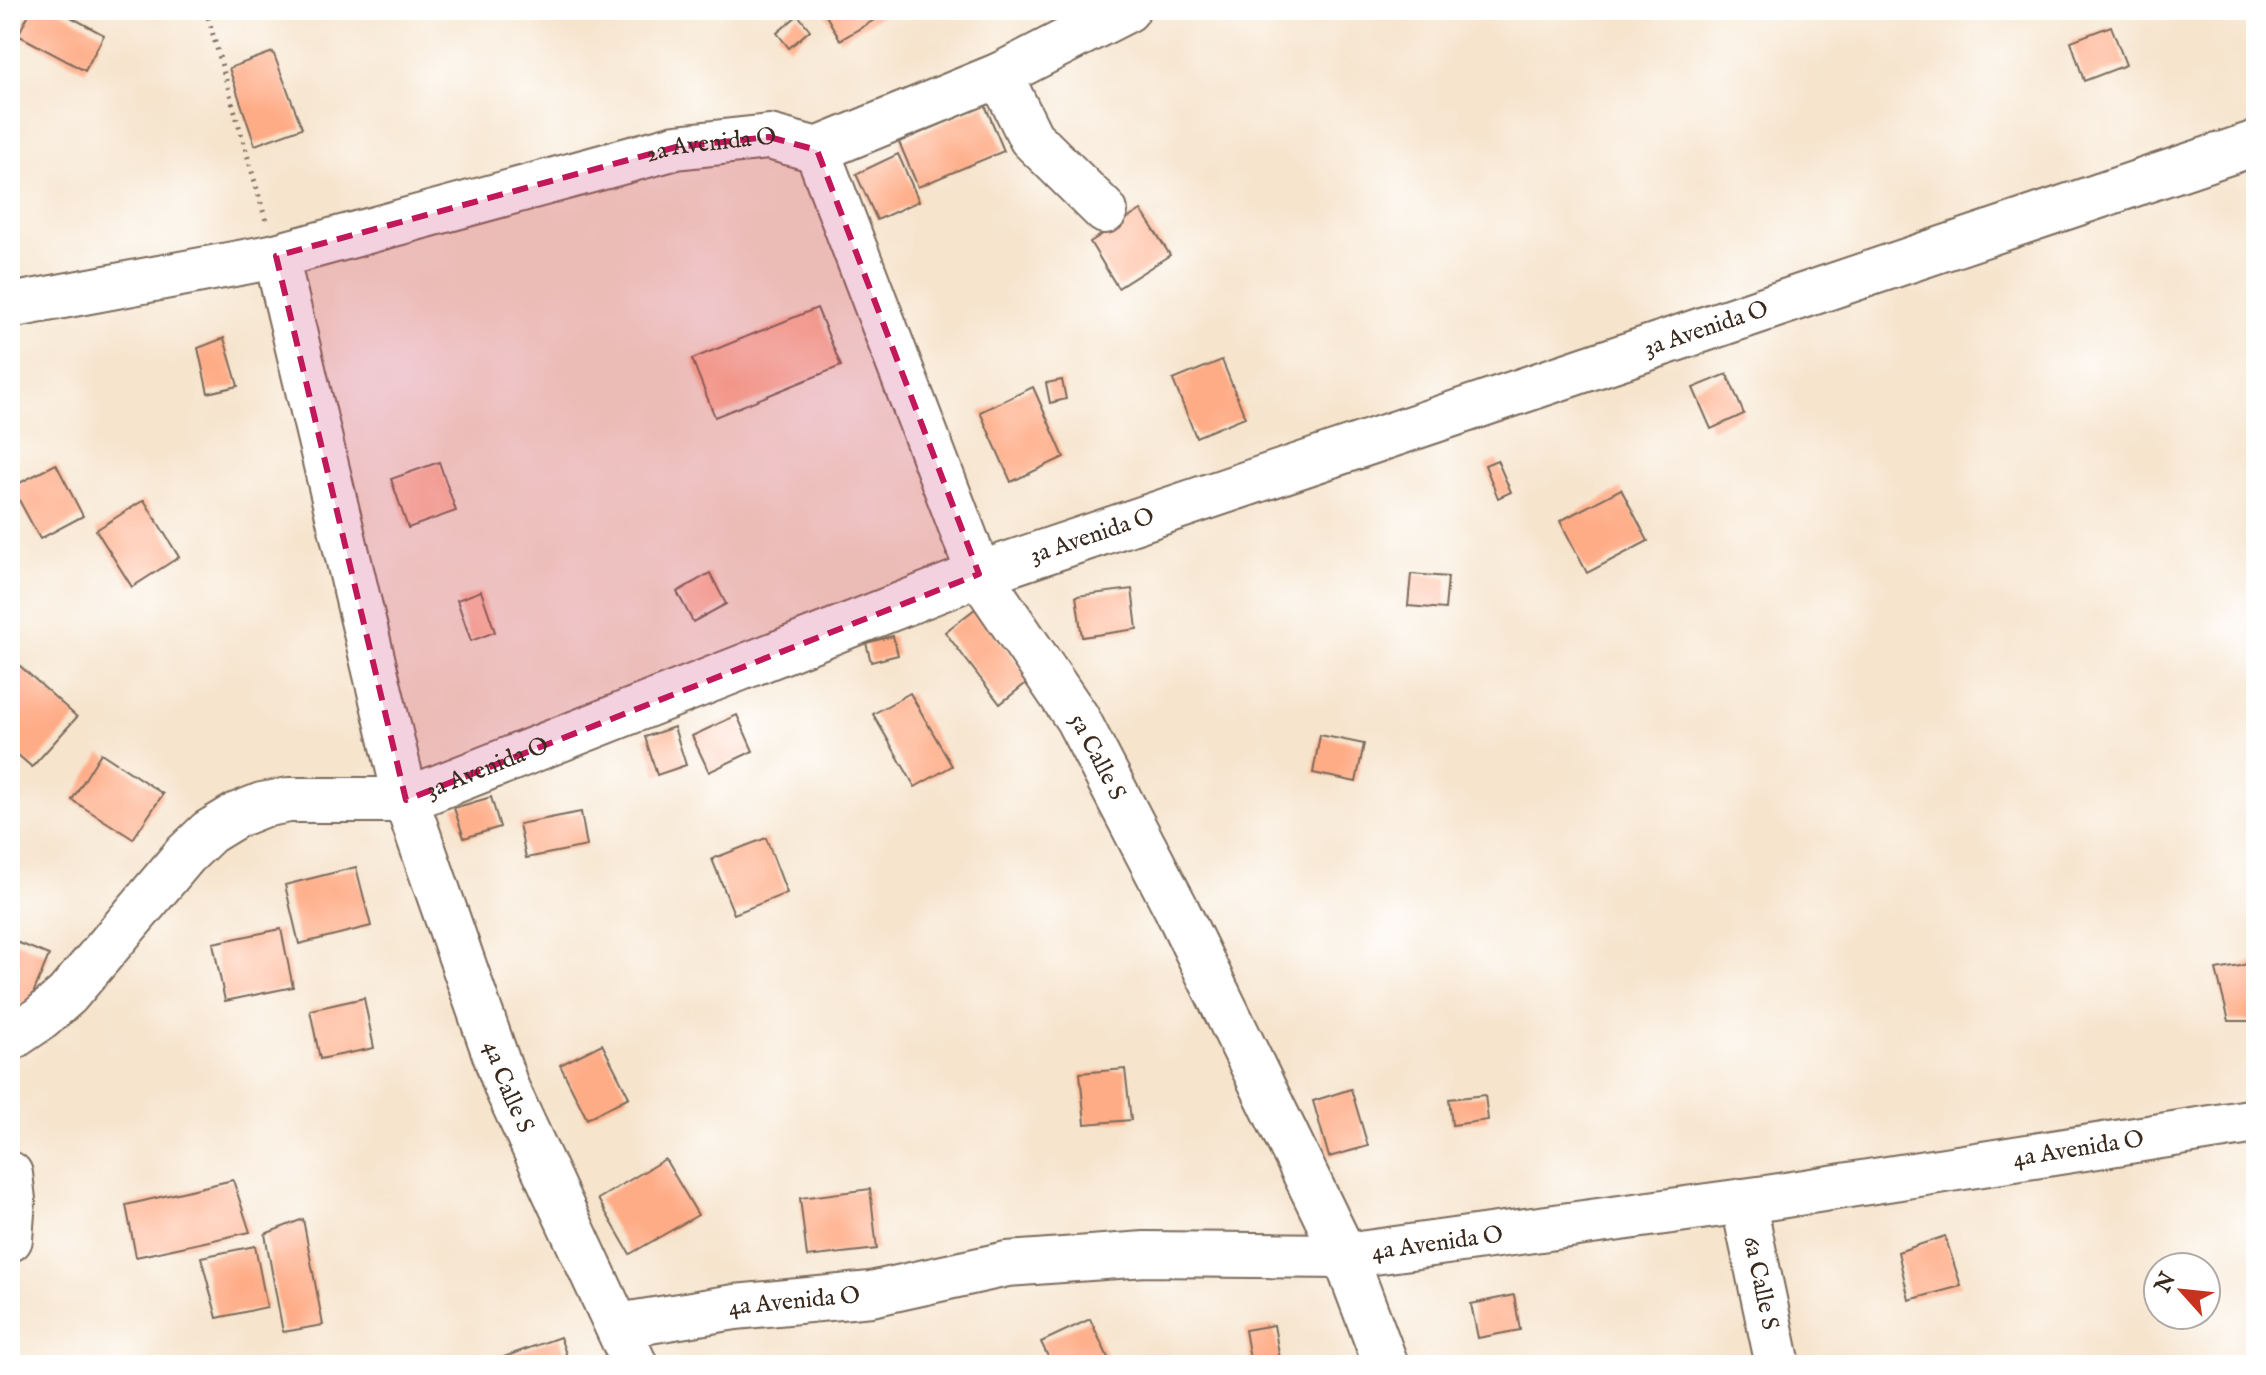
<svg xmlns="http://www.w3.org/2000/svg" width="2266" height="1375" viewBox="0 0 2266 1375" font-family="'IM FELL English',serif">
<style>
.building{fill:#feac86}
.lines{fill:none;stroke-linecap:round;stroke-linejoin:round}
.minor-casing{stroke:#7c6b5b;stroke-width:48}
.path{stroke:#7c6b5b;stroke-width:5;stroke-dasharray:2 6;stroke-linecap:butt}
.minor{stroke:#fff;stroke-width:44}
.marked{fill:#c2185b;fill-opacity:0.2;stroke:#c2185b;stroke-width:6;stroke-dasharray:16 10;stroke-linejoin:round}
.labels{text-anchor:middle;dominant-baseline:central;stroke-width:6;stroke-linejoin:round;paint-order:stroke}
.street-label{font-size:24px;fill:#3b2a1e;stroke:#fff}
</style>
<rect width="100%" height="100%" fill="#fff"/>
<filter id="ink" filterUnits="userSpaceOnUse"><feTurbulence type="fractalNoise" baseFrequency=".0125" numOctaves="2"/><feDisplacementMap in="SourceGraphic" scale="16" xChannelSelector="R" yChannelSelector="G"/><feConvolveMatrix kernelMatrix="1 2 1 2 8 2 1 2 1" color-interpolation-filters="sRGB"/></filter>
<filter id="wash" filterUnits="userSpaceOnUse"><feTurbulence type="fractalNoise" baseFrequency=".006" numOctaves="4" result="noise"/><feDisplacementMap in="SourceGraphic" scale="32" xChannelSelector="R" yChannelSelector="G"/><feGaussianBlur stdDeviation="1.8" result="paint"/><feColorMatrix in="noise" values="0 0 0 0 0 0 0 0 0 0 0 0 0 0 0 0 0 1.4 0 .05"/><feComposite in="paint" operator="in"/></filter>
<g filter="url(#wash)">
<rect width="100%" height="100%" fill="#f6e4cc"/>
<g id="blocks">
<g class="building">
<path d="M 31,10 L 58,10 L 104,35 L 85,71 L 18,35 Z"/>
<path d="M 823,10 L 891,10 L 840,40 Z"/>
<path d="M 798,15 L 810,30 L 789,48 L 777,33 Z"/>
<path d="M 2111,26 L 2126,65 L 2084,81 L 2071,41 Z"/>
<path d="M 273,52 L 302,128 L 255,145 L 229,68 Z"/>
<path d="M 985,105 L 1004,151 L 918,187 L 899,142 Z"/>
<path d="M 898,154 L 919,201 L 877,220 L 856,174 Z"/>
<path d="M 1141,210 L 1170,255 L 1118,288 L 1090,242 Z"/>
<path d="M 817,308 L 841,366 L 715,417 L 692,359 Z"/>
<path d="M 224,338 L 238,386 L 208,393 L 198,348 Z"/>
<path d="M 1222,360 L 1245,417 L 1196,437 L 1173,380 Z"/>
<path d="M 1727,374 L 1744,414 L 1711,429 L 1693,388 Z"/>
<path d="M 1062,380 L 1066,399 L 1050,403 L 1046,383 Z"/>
<path d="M 1033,387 L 1064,457 L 1011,482 L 980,412 Z"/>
<path d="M 1497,460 L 1511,492 L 1498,498 L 1485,465 Z"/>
<path d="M 439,462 L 456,511 L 408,528 L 391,479 Z"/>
<path d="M 56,464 L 83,516 L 40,539 L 12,487 Z"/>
<path d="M 1621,489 L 1648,541 L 1587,573 L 1560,521 Z"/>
<path d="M 144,500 L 179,557 L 132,587 L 96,530 Z"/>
<path d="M 710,573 L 726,604 L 693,622 L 677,592 Z"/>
<path d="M 1411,574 L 1448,577 L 1445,609 L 1408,606 Z"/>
<path d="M 1132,589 L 1137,629 L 1082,637 L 1076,596 Z"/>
<path d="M 481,591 L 495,632 L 471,641 L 457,600 Z"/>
<path d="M 975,609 L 1030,680 L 1000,704 L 945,632 Z"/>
<path d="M 893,636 L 898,655 L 871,662 L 866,643 Z"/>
<path d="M 10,657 L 77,717 L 32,767 L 10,748 Z"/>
<path d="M 910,693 L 952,766 L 915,787 L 873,714 Z"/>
<path d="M 737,715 L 753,751 L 709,772 L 692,736 Z"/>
<path d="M 674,727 L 686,765 L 657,775 L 645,737 Z"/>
<path d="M 1320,735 L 1364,744 L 1356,782 L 1313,773 Z"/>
<path d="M 101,753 L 163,794 L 133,839 L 72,800 Z"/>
<path d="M 491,797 L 500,827 L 464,838 L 454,808 Z"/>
<path d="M 581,812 L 587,846 L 526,858 L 519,824 Z"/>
<path d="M 766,838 L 787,893 L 734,914 L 712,859 Z"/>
<path d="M 356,867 L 371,926 L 299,944 L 285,885 Z"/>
<path d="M 281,929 L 293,987 L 225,1001 L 213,943 Z"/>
<path d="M 14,941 L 49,955 L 26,1011 L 10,1004 L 10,950 Z"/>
<path d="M 2256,961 L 2256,1021 L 2229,1021 L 2216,970 L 2240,966 Z"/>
<path d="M 364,998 L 374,1048 L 320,1059 L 310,1010 Z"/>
<path d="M 602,1044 L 629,1097 L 587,1119 L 560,1065 Z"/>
<path d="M 1125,1069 L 1131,1120 L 1085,1124 L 1080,1073 Z"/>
<path d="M 1351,1089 L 1368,1146 L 1329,1157 L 1313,1101 Z"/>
<path d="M 1485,1095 L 1488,1120 L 1452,1125 L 1449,1099 Z"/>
<path d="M 665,1159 L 698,1215 L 630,1254 L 598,1199 Z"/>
<path d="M 233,1180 L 250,1232 L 136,1257 L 126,1205 Z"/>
<path d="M 870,1189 L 877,1249 L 807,1257 L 800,1198 Z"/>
<path d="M 303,1219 L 323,1325 L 283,1332 L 265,1234 Z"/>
<path d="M 1945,1236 L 1961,1286 L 1909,1300 L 1898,1252 Z"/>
<path d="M 255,1246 L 267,1307 L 217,1318 L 201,1257 Z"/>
<path d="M 1514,1295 L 1520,1330 L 1478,1338 L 1471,1304 Z"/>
<path d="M 1090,1319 L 1111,1364 L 1052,1365 L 1041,1342 Z"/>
<path d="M 1274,1325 L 1281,1365 L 1251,1365 L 1245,1330 Z"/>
<path d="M 560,1337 L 570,1365 L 506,1365 L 504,1357 Z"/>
</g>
</g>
</g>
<g filter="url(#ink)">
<use href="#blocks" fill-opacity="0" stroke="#7c6b5b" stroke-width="2"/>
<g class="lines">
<defs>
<g id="minor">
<path d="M 1000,75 L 1031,138 L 1105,211"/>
<path id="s1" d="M 817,150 L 979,574 L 1077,718 L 1176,908 L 1345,1256 L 1386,1365"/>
<path id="s2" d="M 276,256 L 406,800 L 507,1089 L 635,1365"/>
<path id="s3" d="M 10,306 L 276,256 L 676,147 L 769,137 L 817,150 L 1000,75 L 1127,10"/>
<path id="s4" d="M 10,1039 L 41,1018 L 67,995 L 185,855 L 209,832 L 237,815 L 262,805 L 289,800 L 406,800 L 979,574 L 2256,143"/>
<path d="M 10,1174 L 13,1200 L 10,1239"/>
<path id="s5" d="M 1743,1201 L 1778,1365"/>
<path id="s6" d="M 618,1326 L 735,1307 L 871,1294 L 1007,1264 L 1145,1254 L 1345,1256 L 1773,1197 L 2256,1121"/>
</g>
</defs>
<use href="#minor" class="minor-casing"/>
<path class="path" d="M 206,10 L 266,221"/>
<use href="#minor" class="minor"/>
</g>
</g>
<path class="marked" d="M 769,137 L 817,150 L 979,574 L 406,800 L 276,256 L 676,147 Z"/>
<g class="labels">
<g class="street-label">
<text stroke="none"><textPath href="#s3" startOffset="720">2a Avenida O</textPath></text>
<text stroke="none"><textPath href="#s4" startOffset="1876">3a Avenida O</textPath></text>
<text stroke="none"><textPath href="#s4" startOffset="1228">3a Avenida O</textPath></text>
<text stroke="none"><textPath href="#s1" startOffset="672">5a Calle S</textPath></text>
<text stroke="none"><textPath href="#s4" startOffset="580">3a Avenida O</textPath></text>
<text stroke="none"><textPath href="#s2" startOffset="864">4a Calle S</textPath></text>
<text stroke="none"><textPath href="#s6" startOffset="1474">4a Avenida O</textPath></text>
<text stroke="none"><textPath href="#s6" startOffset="826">4a Avenida O</textPath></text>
<text stroke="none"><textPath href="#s5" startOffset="84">6a Calle S</textPath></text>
<text stroke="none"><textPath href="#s6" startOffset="178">4a Avenida O</textPath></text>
</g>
</g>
<rect width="2266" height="1375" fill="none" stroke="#fff" stroke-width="40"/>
<g transform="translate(2182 1291) rotate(297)"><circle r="38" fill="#ffffff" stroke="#b1aaa5" stroke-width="2"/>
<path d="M0-6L14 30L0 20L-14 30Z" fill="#c8321e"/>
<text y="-12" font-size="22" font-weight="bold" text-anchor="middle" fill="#3b2a1e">N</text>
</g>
</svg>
